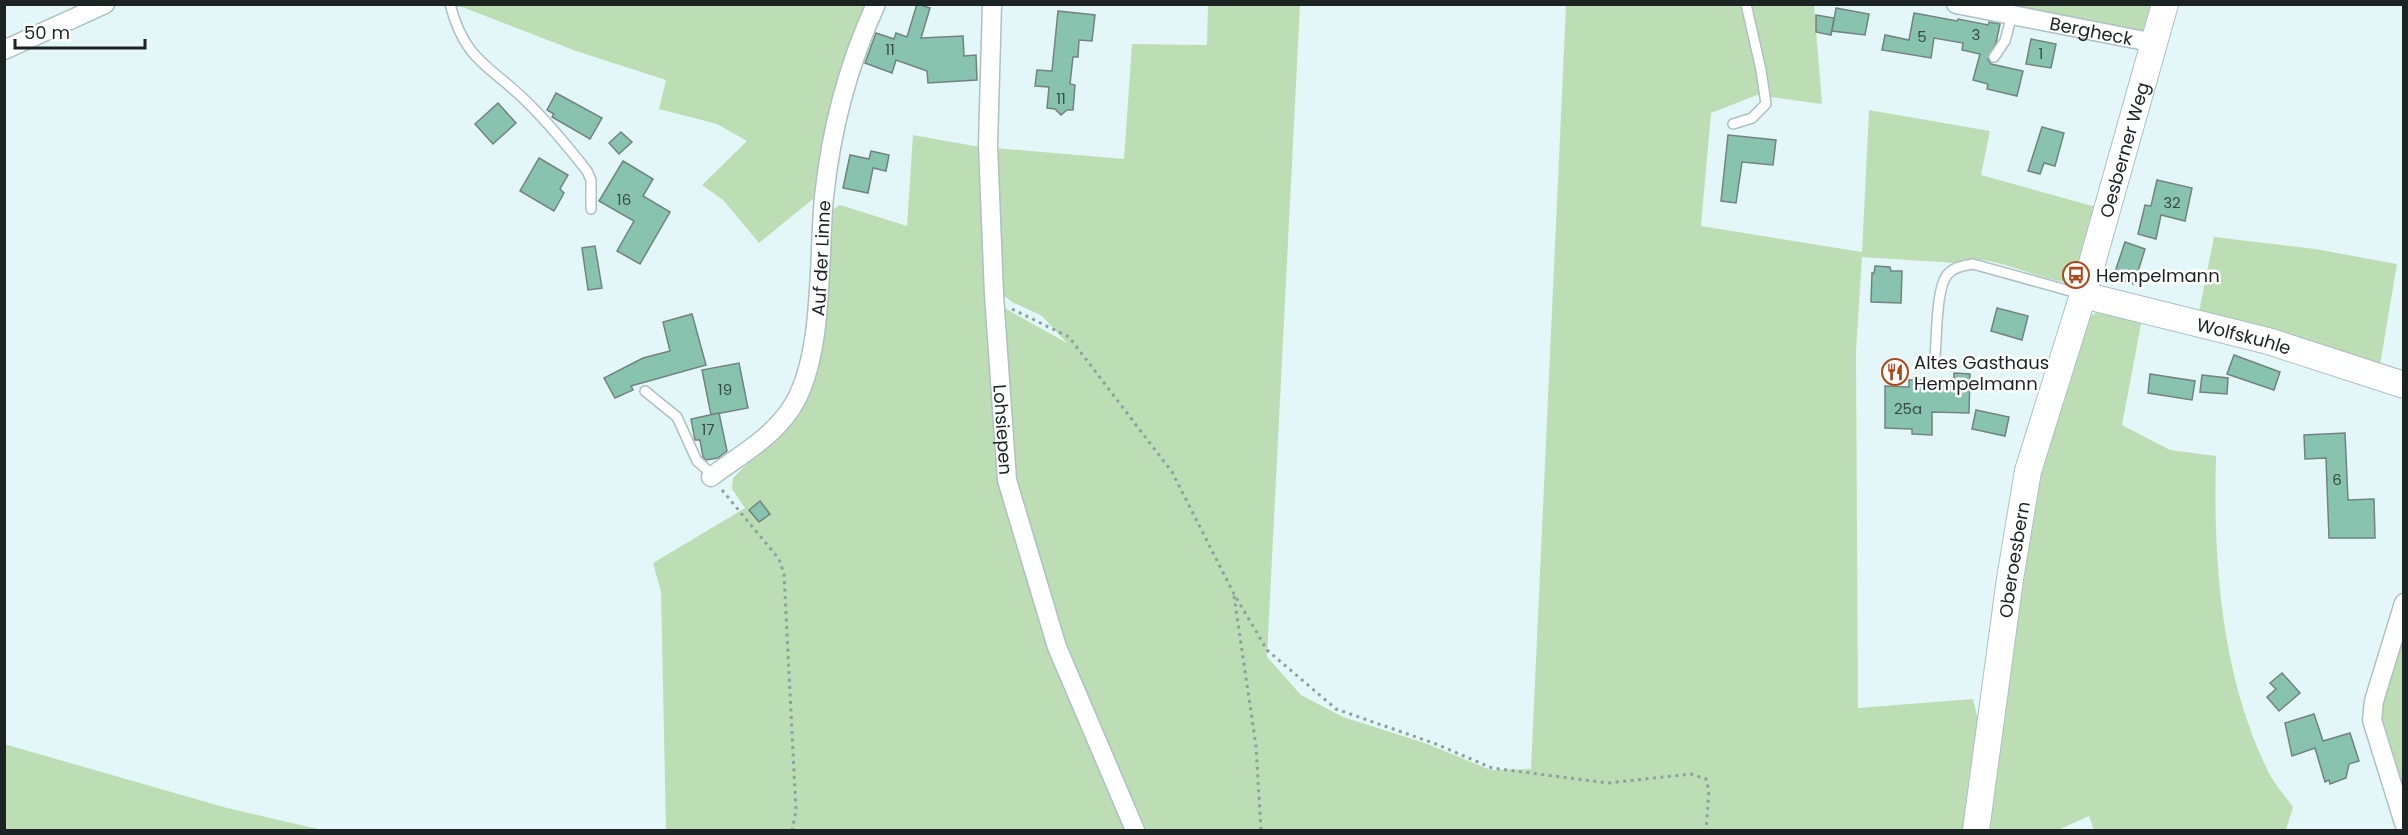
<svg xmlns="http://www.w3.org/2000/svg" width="2408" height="835" viewBox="0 0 2408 835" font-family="Poppins,sans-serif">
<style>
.green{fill:#bddeb4}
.building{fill:#88c3af;stroke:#72837d;stroke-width:1.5}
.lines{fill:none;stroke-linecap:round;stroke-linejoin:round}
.lane-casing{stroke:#adc0c2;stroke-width:12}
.street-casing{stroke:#adc0c2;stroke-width:21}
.secondary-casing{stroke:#adc0c2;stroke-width:28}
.path{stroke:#909fa0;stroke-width:3;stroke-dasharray:3 4.5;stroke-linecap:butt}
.lane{stroke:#fff;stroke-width:9}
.street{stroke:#fff;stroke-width:18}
.secondary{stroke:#fff;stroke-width:26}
.labels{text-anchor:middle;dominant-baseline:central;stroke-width:5;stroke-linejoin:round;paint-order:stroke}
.number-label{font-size:15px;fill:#364b46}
.street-label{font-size:18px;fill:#1b2323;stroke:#fff}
.poi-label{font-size:18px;fill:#1b2323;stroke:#fff;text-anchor:start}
</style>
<rect width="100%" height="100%" fill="#e3f7f9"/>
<g class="green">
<path d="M 455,5 L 870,5 L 818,195 L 759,243 L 723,200 L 702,185 L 747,141 L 717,124 L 659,109 L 666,80 L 576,51 L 462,7 L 455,7 Z"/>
<path d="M 1208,5 L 1300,5 L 1267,657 L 1301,695 L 1343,717 L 1425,743 L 1491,770 L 1531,769 L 1566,5 L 1814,5 L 1822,104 L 1757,95 L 1711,113 L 1701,226 L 1862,252 L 1869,110 L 1990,131 L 1981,175 L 2096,207 L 2078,280 L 2071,282 C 2037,282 1987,249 1956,263 L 1862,257 L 1856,351 L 1858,708 L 1973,699 L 1980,729 L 2031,500 L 2085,319 L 2101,310 L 2142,319 L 2122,425 L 2170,450 L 2216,456 C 2213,560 2221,674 2267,769 C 2273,783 2285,795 2293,807 L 2286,830 L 2094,830 L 2089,816 L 2058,830 L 666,830 L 661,592 L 653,563 L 745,508 L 732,489 L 733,478 L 791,420 L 828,213 L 840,205 L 907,226 L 913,135 L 980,147 L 995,458 L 1001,306 L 1067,343 L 1042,316 L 1012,302 L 1001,293 L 994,148 L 1124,159 L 1132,44 L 1207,45 Z"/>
<path d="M 1985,5 L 2159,5 L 2151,36 Z"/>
<path d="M 2214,237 L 2315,249 L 2397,264 L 2380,365 L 2199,312 Z"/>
<path d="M 2403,623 L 2403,801 L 2380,729 L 2381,700 Z"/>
<path d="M 4,744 L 227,808 L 322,830 L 5,830 Z"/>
</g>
<g class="building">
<path d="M 917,4 L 930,8 L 921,38 L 963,36 L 964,56 L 976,55 L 977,80 L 928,83 L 927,71 L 896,60 L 892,73 L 865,63 L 876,33 L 894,39 L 896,33 L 907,37 Z"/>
<path d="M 1836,8 L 1869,14 L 1865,35 L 1832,31 Z"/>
<path d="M 1058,11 L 1095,15 L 1092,41 L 1079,40 L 1078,57 L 1073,57 L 1070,84 L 1075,85 L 1073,110 L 1067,110 L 1061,115 L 1055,109 L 1047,108 L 1049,87 L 1035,86 L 1037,70 L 1052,71 Z"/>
<path d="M 1914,13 L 1957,21 L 1958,19 L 1988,25 L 1989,22 L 2000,24 L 1996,43 L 1988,59 L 1991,64 L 2023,71 L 2017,96 L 1987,89 L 1988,84 L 1973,80 L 1980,54 L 1962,50 L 1963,43 L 1934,38 L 1931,58 L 1882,50 L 1885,35 L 1909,40 Z"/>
<path d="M 1816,15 L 1834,18 L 1831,35 L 1816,32 Z"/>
<path d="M 2031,39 L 2056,44 L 2051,68 L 2026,64 Z"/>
<path d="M 556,93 L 602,118 L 590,139 L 552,117 L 554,114 L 547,110 Z"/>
<path d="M 498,103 L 516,123 L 493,144 L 475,124 Z"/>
<path d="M 2042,127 L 2064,133 L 2055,166 L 2044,163 L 2040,174 L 2028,171 Z"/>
<path d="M 621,132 L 632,142 L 619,154 L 609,143 Z"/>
<path d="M 1728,135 L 1776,140 L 1773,165 L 1742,162 L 1736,203 L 1721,201 Z"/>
<path d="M 871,151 L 889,155 L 886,171 L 873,168 L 868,193 L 843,188 L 850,155 L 869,159 Z"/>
<path d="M 539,158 L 568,175 L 560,189 L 564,193 L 554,211 L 520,191 Z"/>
<path d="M 623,161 L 653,179 L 643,196 L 670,212 L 640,264 L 617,251 L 634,221 L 599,201 Z"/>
<path d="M 2157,180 L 2192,188 L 2185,221 L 2161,215 L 2156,239 L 2138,234 L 2145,205 L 2151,206 Z"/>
<path d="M 2125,242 L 2145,249 L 2134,284 L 2113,278 Z"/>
<path d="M 595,246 L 602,288 L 588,290 L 582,248 Z"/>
<path d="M 1875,266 L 1890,267 L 1891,271 L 1902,271 L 1901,303 L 1871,302 L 1872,273 L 1874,273 Z"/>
<path d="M 1997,308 L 2028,316 L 2022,340 L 1991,331 Z"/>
<path d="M 692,314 L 706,365 L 631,386 L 633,390 L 615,398 L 604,378 L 643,358 L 670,351 L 663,322 Z"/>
<path d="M 2234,355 L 2280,372 L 2274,390 L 2227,374 Z"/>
<path d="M 739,363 L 748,408 L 711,415 L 702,370 Z"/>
<path d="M 1954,373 L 1970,374 L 1969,413 L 1932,412 L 1932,435 L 1912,434 L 1912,429 L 1885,428 L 1885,386 L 1909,387 L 1909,380 L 1954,380 Z"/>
<path d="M 2150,374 L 2195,381 L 2192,400 L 2148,393 Z"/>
<path d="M 2202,375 L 2228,378 L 2227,394 L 2200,392 Z"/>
<path d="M 1976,410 L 2009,417 L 2005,436 L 1972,429 Z"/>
<path d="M 719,413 L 727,451 L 718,458 L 706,460 L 703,457 L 700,440 L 695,440 L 691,419 Z"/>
<path d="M 2345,433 L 2348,500 L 2374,499 L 2375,538 L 2329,538 L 2326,458 L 2305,459 L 2304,435 Z"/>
<path d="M 760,501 L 770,514 L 759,522 L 749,510 Z"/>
<path d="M 2282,673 L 2300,693 L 2279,711 L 2267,697 L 2276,689 L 2270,683 Z"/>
<path d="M 2314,714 L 2323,741 L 2350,733 L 2359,761 L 2349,764 L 2346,778 L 2330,784 L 2329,780 L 2325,782 L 2315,748 L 2292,756 L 2285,723 Z"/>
</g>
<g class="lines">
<defs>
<g id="lane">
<path d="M 450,4 C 465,63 492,66 529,104 C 550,125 569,148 587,171 L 591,180 L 591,209"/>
<path d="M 1994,57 L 2005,41 L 2012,15"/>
<path d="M 1733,124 L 1752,118 L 1766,104 L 1761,70 L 1746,4"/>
<path d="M 1935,356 C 1937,337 1936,289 1947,275 C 1953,267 1963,266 1973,264 L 2081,294"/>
<path d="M 645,391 L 677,417 L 697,461 L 713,475"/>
</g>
<g id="street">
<path id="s1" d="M 992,4 L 988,145 L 994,295 L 1007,480 L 1057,647 L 1135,830"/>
<path id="s2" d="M 1956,4 L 2155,43"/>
<path d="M 4,50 L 105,4"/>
<path id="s3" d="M 711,477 C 740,455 769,440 790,410 C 825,360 818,257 824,197 C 831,130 848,65 876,4"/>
<path d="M 2404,603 L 2374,701 L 2372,720 L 2404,823"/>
</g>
<g id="secondary">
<path id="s4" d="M 2083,295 L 2268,341 L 2404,385"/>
<path id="s5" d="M 1976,830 L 2010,579 L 2028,471 L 2083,295 L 2165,4"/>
</g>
</defs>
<use href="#lane" class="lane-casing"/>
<use href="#street" class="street-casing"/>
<use href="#secondary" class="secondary-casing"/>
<g class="path">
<path d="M 1012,309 L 1069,337 L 1172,472 L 1234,594 L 1267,650 L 1336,709 L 1436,744 L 1492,768 L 1608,783 L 1691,774 L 1706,779 L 1709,791 L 1706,830"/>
<path d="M 722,490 L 779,559 L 784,574 L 796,811 L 792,830"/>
<path d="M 1234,596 L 1256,746 L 1261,830"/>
</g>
<use href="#lane" class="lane"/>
<use href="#street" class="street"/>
<use href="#secondary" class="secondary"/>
</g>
<defs>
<symbol id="bus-ring" viewBox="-11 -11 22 22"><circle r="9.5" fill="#fff" stroke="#ae481c" stroke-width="1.5"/><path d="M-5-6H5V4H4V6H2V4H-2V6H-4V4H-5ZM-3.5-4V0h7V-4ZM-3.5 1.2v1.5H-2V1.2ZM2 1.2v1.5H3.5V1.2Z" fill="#ae481c"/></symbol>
<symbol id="restaurant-ring" viewBox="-11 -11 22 22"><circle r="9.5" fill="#fff" stroke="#ae481c" stroke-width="1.5"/><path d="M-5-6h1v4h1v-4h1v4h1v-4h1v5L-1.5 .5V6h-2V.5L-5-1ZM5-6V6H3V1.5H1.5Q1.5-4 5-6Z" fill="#ae481c"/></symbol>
</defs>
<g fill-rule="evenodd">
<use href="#bus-ring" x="2061" y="260" width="30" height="30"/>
<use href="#restaurant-ring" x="1880" y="357" width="30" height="30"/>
</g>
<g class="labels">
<g class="number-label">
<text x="1976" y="34">3</text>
<text x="1922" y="36">5</text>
<text x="890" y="49">11</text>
<text x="2041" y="53">1</text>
<text x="1061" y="98">11</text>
<text x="624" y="199">16</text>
<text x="2172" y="202">32</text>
<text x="725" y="389">19</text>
<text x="1908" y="408">25a</text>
<text x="708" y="429">17</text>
<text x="2337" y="479">6</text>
</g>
<g class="street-label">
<text stroke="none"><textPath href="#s2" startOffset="138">Bergheck</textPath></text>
<text stroke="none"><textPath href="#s5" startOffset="698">Oesberner Weg</textPath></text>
<text stroke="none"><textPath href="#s3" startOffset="261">Auf der Linne</textPath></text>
<text stroke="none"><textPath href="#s4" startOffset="166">Wolfskuhle</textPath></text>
<text stroke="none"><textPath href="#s1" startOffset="426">Lohsiepen</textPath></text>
<text stroke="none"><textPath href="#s5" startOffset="273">Oberoesbern</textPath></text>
</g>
<g class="poi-label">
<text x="2096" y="275">Hempelmann</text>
<text x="1914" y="362">Altes Gasthaus<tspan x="1914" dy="21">Hempelmann</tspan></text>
</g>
</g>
<rect width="2408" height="835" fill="none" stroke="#1b2323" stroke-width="12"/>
<path d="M15 39v9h130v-9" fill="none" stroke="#1b2323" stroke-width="3"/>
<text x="24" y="39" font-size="18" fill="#1b2323" stroke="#ffffff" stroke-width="4.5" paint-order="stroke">50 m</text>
</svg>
